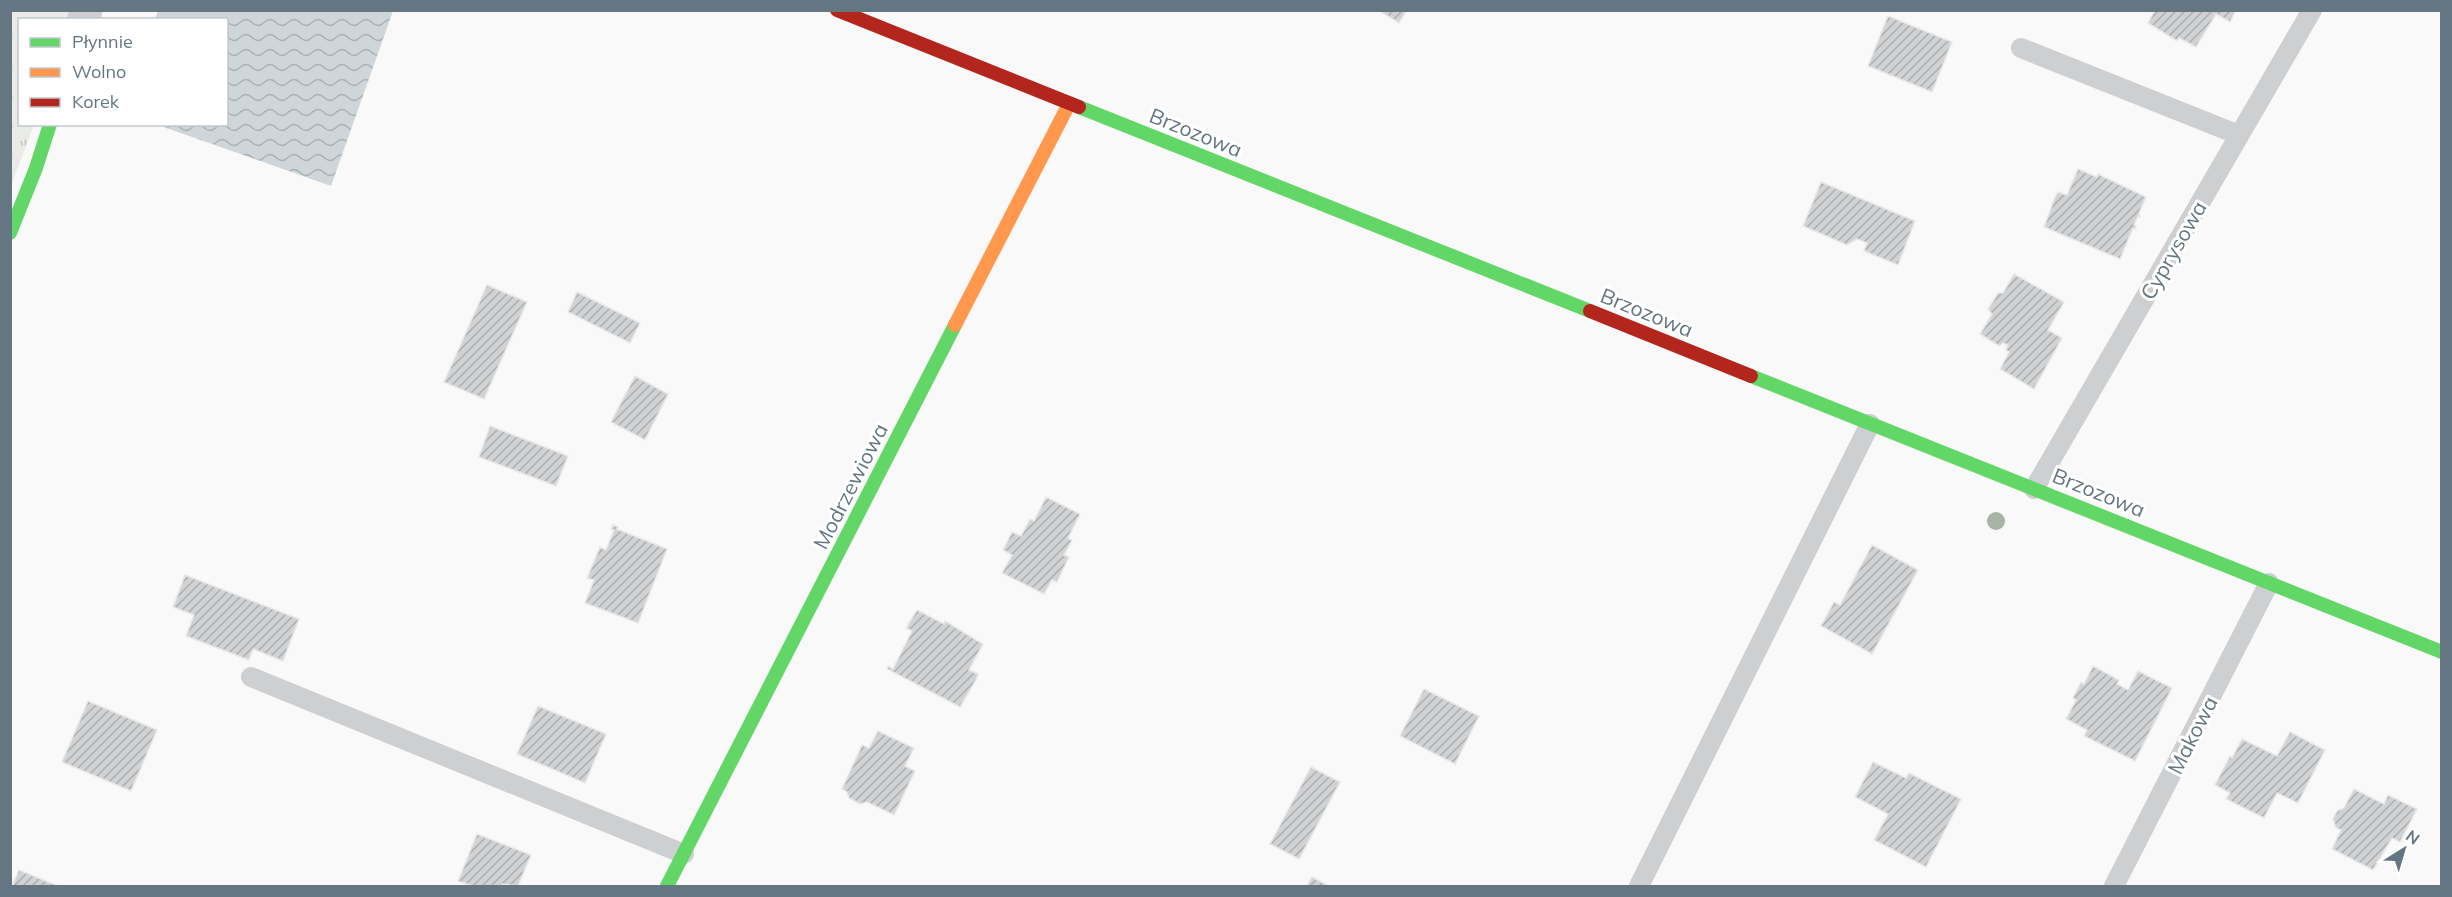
<svg xmlns="http://www.w3.org/2000/svg" width="2452" height="897" viewBox="0 0 2452 897" font-family="Mulish,sans-serif">
<style>
.grass{fill:url(#grass-tufts)}
.water{fill:url(#water-waves)}
.building{fill:url(#building-hatch);stroke:#e8e8e8;stroke-width:1.5}
.lines{fill:none;stroke-linecap:round;stroke-linejoin:round}
.lane{stroke:#cecfd0;stroke-width:20}
.street{stroke:#cecfd0;stroke-width:33}
.fast{stroke:#63d668;stroke-width:14}
.slow{stroke:#ff974d;stroke-width:14}
.jam{stroke:#b3261e;stroke-width:14}
.tree{fill:#a9b3a7}
.labels{text-anchor:middle;dominant-baseline:central;stroke-width:6;stroke-linejoin:round;paint-order:stroke}
.street-label{font-size:21px;fill:#657683;stroke:#fff}
</style>
<defs>
<pattern id="grass-tufts" width="24" height="20" patternUnits="userSpaceOnUse" patternTransform="scale(1.5)"><rect width="24" height="20" fill="#e8ebe6"/><path d="M3 7l-1-3M5 7V3M7 7l1-3M15 17l-1-3M17 17v-4M19 17l1-3" fill="none" stroke="#c0c3c0"/></pattern>
<pattern id="water-waves" width="16" height="10" patternUnits="userSpaceOnUse" patternTransform="scale(1.5)"><rect width="16" height="10" fill="#ced6d9"/><path d="M0 5q4-4 8 0t8 0" fill="none" stroke="#abb2b5"/></pattern>
<pattern id="building-hatch" width="6" height="6" patternUnits="userSpaceOnUse" patternTransform="scale(1.5)"><rect width="6" height="6" fill="#d0d2d3"/><path d="M-1 1l2-2M0 6l6-6M5 7l2-2" fill="none" stroke="#acafb1"/></pattern>
</defs>
<rect width="100%" height="100%" fill="#f9f9f9"/>
<path class="grass" d="M 11,11 L 68,11 L 65,19 L 20,20 L 20,124 L 34,125 L 11,186 Z"/>
<path class="water" d="M 158,11 L 393,11 L 331,186 L 158,125 L 226,124 L 226,20 L 155,19 Z"/>
<g class="building">
<path d="M 1378,10 L 1407,10 L 1399,23 Z"/>
<path d="M 2155,10 L 2236,10 L 2230,22 L 2216,14 L 2196,47 L 2179,38 L 2177,41 L 2148,23 Z"/>
<path d="M 1888,16 L 1952,42 L 1932,92 L 1868,66 Z"/>
<path d="M 2078,169 L 2097,177 L 2098,174 L 2146,197 L 2139,213 L 2140,217 L 2138,216 L 2134,225 L 2136,226 L 2135,229 L 2133,228 L 2120,259 L 2044,227 L 2055,197 L 2058,192 L 2067,195 Z"/>
<path d="M 1821,182 L 1915,221 L 1898,265 L 1864,251 L 1867,243 L 1857,239 L 1847,245 L 1803,226 Z"/>
<path d="M 2014,274 L 2064,302 L 2048,330 L 2062,338 L 2034,389 L 2000,369 L 2009,352 L 2006,350 L 2008,345 L 2003,343 L 1999,346 L 1980,334 L 1992,314 L 1988,309 L 1998,293 L 2003,293 Z"/>
<path d="M 487,285 L 527,302 L 484,399 L 444,382 Z"/>
<path d="M 577,292 L 640,323 L 630,343 L 568,312 Z"/>
<path d="M 635,376 L 668,394 L 645,440 L 611,422 Z"/>
<path d="M 490,426 L 568,456 L 556,486 L 479,457 Z"/>
<path d="M 1046,497 L 1080,514 L 1068,538 L 1072,540 L 1064,555 L 1069,557 L 1057,582 L 1052,580 L 1044,594 L 1002,573 L 1012,555 L 1003,550 L 1012,532 L 1021,536 L 1030,519 L 1034,521 Z"/>
<path d="M 613,525 L 618,527 L 617,529 L 667,549 L 638,623 L 585,603 L 594,580 L 587,578 L 600,547 L 606,550 L 614,530 L 611,529 Z"/>
<path d="M 1872,545 L 1918,570 L 1872,654 L 1821,626 L 1834,602 L 1840,605 Z"/>
<path d="M 185,575 L 299,619 L 283,661 L 253,649 L 249,660 L 186,636 L 194,615 L 173,607 Z"/>
<path d="M 917,610 L 944,624 L 945,621 L 983,644 L 969,670 L 978,674 L 976,680 L 960,707 L 887,669 L 888,666 L 893,669 L 912,631 L 906,628 Z"/>
<path d="M 2093,666 L 2119,680 L 2117,684 L 2128,690 L 2138,671 L 2172,688 L 2135,761 L 2084,736 L 2087,730 L 2066,719 L 2076,700 L 2073,698 L 2081,682 L 2084,684 Z"/>
<path d="M 1424,689 L 1479,716 L 1455,764 L 1400,736 Z"/>
<path d="M 88,701 L 157,730 L 131,791 L 62,762 Z"/>
<path d="M 538,706 L 606,734 L 585,783 L 517,754 Z"/>
<path d="M 878,731 L 914,748 L 905,766 L 915,771 L 894,815 L 867,802 L 860,804 L 849,798 L 847,792 L 842,789 L 862,745 L 869,748 Z"/>
<path d="M 2290,732 L 2325,750 L 2298,803 L 2277,793 L 2264,818 L 2226,799 L 2230,793 L 2215,785 L 2230,756 L 2232,758 L 2242,739 L 2277,756 Z"/>
<path d="M 1873,762 L 1906,778 L 1909,773 L 1961,799 L 1926,867 L 1874,840 L 1888,814 L 1855,797 Z"/>
<path d="M 1311,767 L 1340,782 L 1299,859 L 1270,844 Z"/>
<path d="M 2354,789 L 2384,804 L 2388,795 L 2417,809 L 2400,842 L 2392,838 L 2373,870 L 2332,849 L 2341,830 L 2336,828 L 2333,819 L 2337,811 L 2344,808 Z"/>
<path d="M 477,834 L 531,855 L 518,886 L 502,884 L 501,886 L 473,886 L 458,881 Z"/>
<path d="M 19,870 L 58,886 L 12,886 Z"/>
<path d="M 1312,877 L 1329,886 L 1307,886 Z"/>
</g>
<g class="lines">
<g class="lane">
<path d="M 2021,48 L 2239,135"/>
<path d="M 2034,489 L 2312,10"/>
<path d="M 251,677 L 684,854"/>
<path d="M 1639,886 L 1870,424"/>
<path d="M 2114,886 L 2269,583"/>
</g>
<path class="street" d="M 83,20 L 86,10"/>
<g class="fast">
<path d="M 1079,107 L 1590,311"/>
<path d="M 10,233 L 36,168 L 50,124"/>
<path d="M 1751,376 L 2442,652"/>
<path d="M 667,886 L 955,325"/>
</g>
<path class="slow" d="M 955,325 L 1069,104"/>
<g class="jam">
<path d="M 837,10 L 1079,107"/>
<path d="M 1590,311 L 1751,376"/>
</g>
</g>
<circle class="tree" cx="1996" cy="521" r="9"/>
<g class="labels">
<g class="street-label">
<text transform="translate(1196 132) rotate(22)">Brzozowa</text>
<text transform="translate(2173 250) rotate(-60)">Cyprysowa</text>
<text transform="translate(1647 312) rotate(22)">Brzozowa</text>
<text transform="translate(850 486) rotate(-63)">Modrzewiowa</text>
<text transform="translate(2099 492) rotate(22)">Brzozowa</text>
<text transform="translate(2192 735) rotate(-63)">Makowa</text>
</g>
</g>
<rect width="2452" height="897" fill="none" stroke="#657683" stroke-width="24"/>
<rect x="18" y="18" width="210" height="108" fill="#ffffff" stroke="#c1c8cd" stroke-width="1.5"/>
<rect x="30" y="38" width="30" height="9" fill="#63d668" stroke="#c1c8cd" stroke-width="1.5"/>
<text x="72" y="48" font-size="18" fill="#657683">Płynnie</text>
<rect x="30" y="68" width="30" height="9" fill="#ff974d" stroke="#c1c8cd" stroke-width="1.5"/>
<text x="72" y="78" font-size="18" fill="#657683">Wolno</text>
<rect x="30" y="98" width="30" height="9" fill="#b3261e" stroke="#c1c8cd" stroke-width="1.5"/>
<text x="72" y="108" font-size="18" fill="#657683">Korek</text>
<g transform="translate(2404 849) rotate(37)" stroke="#ffffff" stroke-width="4.5" paint-order="stroke">
<path d="M0-4.5L10 22L0 15L-10 22Z" fill="#657683"/>
<text y="-9" font-size="16" font-weight="bold" text-anchor="middle" fill="#657683">N</text>
</g>
</svg>
